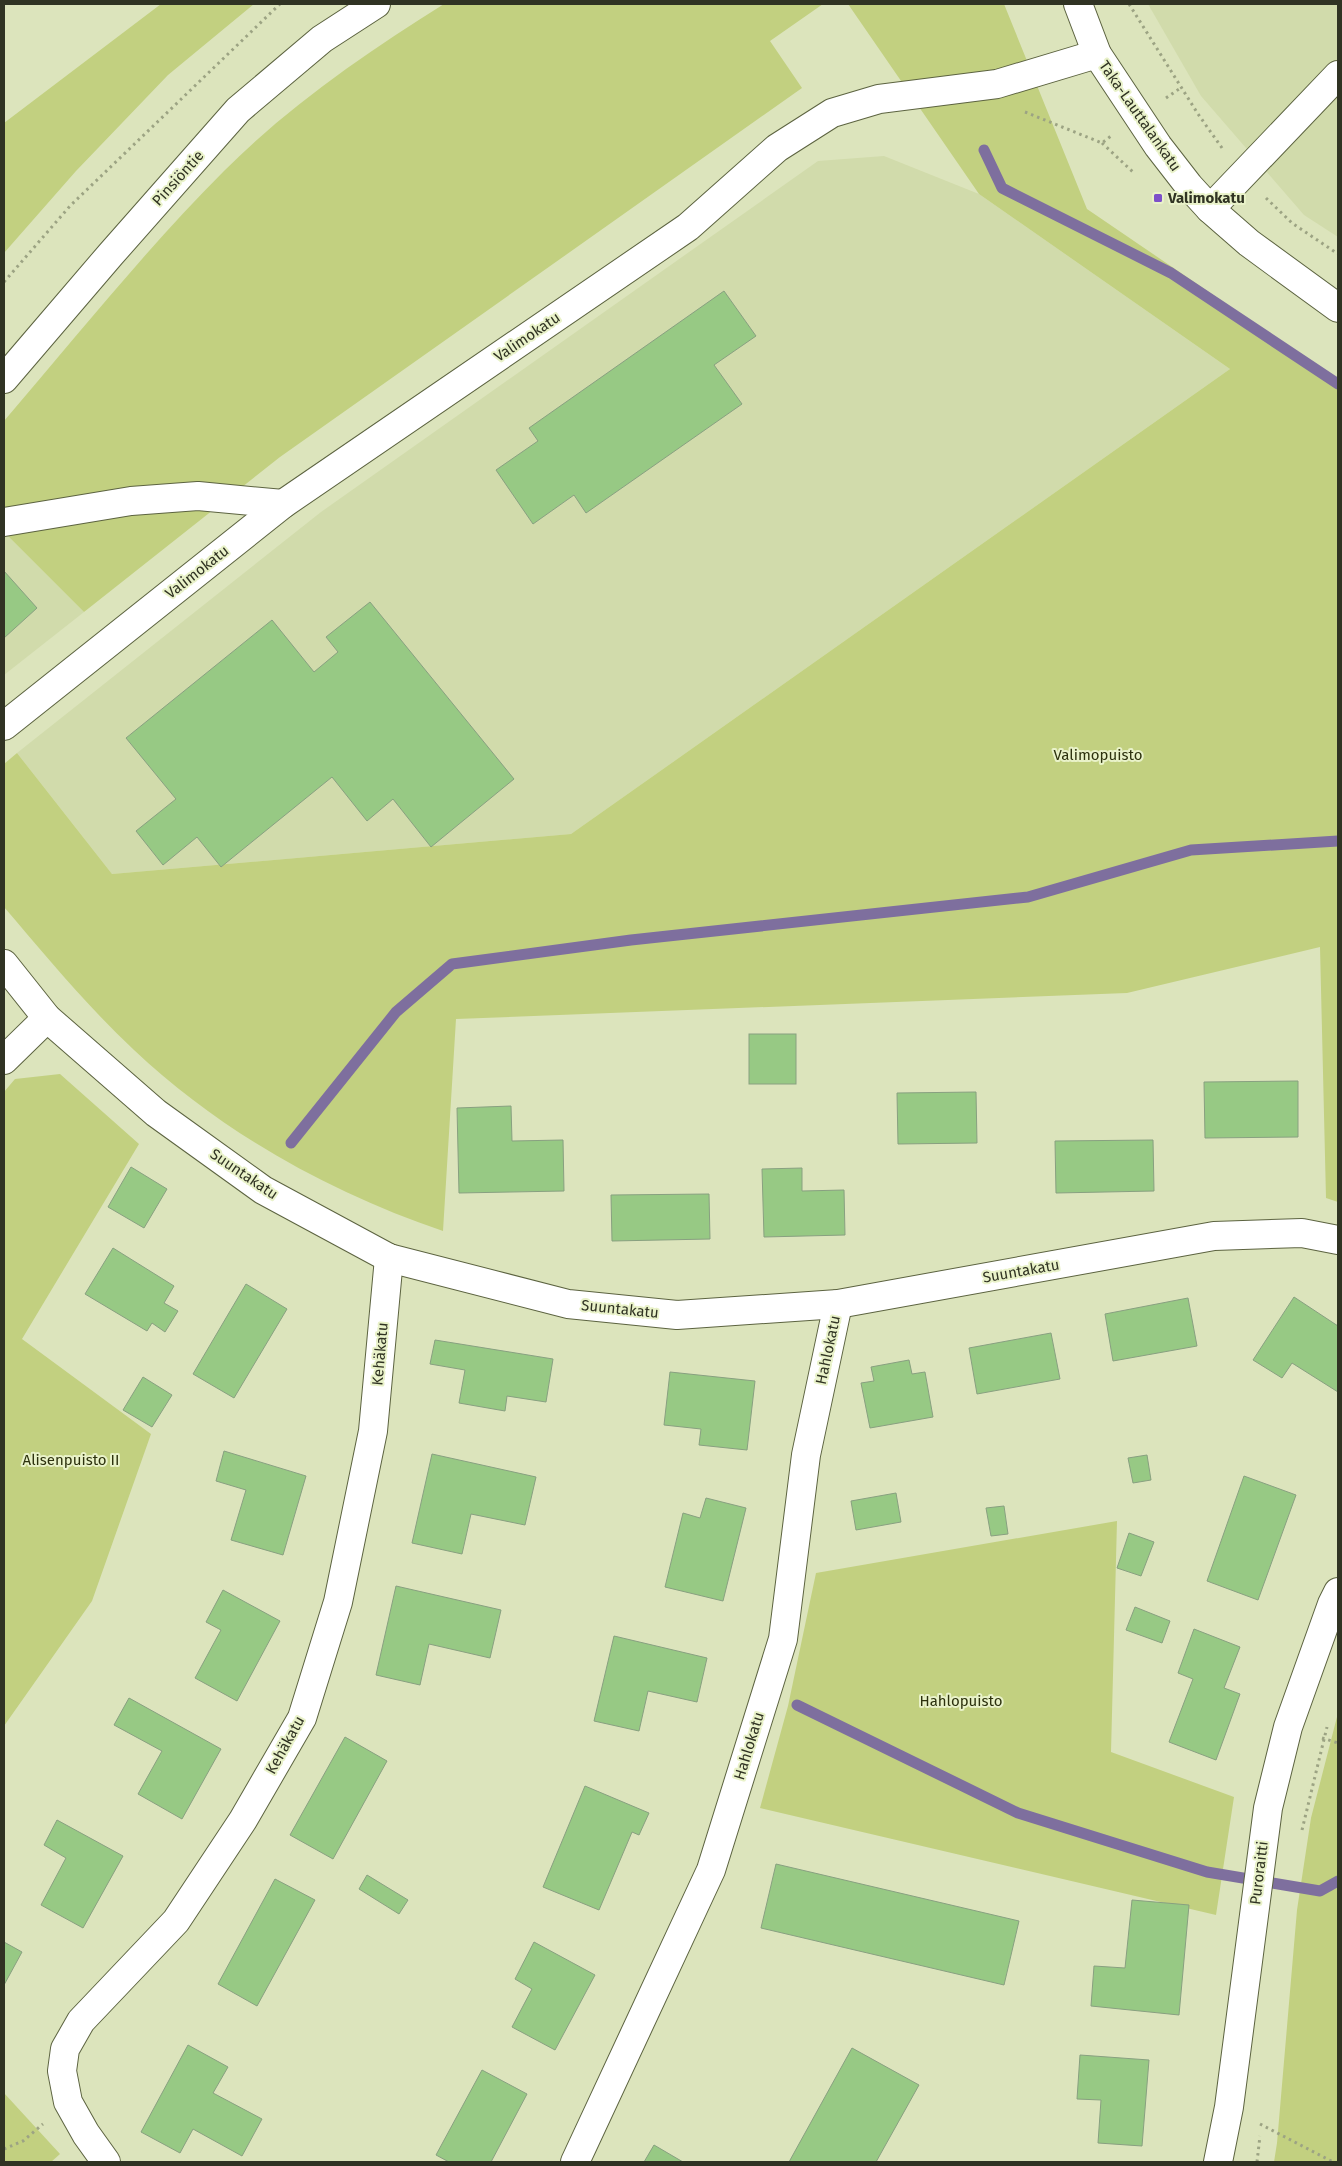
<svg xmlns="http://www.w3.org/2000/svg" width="1342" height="2166" viewBox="0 0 1342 2166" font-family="'Fira Sans',sans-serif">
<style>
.built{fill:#d1dbab}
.green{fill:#c2d080}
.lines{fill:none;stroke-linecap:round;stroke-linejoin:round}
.stream{stroke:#7e6f9e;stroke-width:11}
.building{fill:#97c984;stroke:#88a080}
.minor-casing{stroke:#5c6340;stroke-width:30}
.major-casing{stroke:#5c6340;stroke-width:30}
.path{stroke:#9ca383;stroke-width:3;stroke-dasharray:2.5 4;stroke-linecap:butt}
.minor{stroke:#fff;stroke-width:28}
.major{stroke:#fff;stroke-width:28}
.poi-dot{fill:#7d50c9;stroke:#e9f2c9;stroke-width:2}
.labels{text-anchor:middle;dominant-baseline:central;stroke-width:4;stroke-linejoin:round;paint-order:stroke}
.street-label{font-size:15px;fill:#303323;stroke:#e9f2c9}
.poi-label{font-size:15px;font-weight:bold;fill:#303323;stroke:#e9f2c9;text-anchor:start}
.park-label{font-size:15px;fill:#2c310d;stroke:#e9f2c9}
</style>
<rect width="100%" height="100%" fill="#dce4bc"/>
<g class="built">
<path d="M 1148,4 L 1338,4 L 1338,237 L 1304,215 L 1201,96 Z"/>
<path d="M 884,156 L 979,194 L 1230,369 L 571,834 L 112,874 L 17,753 L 321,512 L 818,161 Z"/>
<path d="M 4,532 L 84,612 L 4,675 Z"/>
</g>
<g class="green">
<path d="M 161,4 L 254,4 L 168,75 L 76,171 L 4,253 L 4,123 Z"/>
<path d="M 444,4 L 823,4 L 770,41 L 802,88 L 280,457 L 84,612 L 4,532 L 4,421 C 76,337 146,249 224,171 C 290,105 366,53 444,4 Z"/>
<path d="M 848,4 L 1004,4 L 1087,209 L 1338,380 L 1338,1202 L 1326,1198 L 1320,947 L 1127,993 L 456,1019 L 443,1231 C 330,1193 221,1132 134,1050 C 87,1006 46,956 4,907 L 4,764 L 17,753 L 112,874 L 571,834 L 1230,369 L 979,194 Z"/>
<path d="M 60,1074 L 139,1144 L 22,1339 L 151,1434 L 92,1601 L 4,1726 L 4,1092 L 15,1079 Z"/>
<path d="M 1117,1521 L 1111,1752 L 1234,1797 L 1216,1915 L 760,1808 L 788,1706 L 816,1573 Z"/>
<path d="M 1338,1713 L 1338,2162 L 1274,2162 L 1277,2143 L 1297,1910 L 1311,1818 Z"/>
<path d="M 4,2093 L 60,2154 L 51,2162 L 4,2162 Z"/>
</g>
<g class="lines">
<g class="stream">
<path d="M 984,150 L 1002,188 L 1171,273 L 1338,384"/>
<path d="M 291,1143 L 396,1012 L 452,964 L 631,940 L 1028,897 L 1191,850 L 1338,841"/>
<path d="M 797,1705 L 1018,1813 L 1207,1872 L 1320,1891 L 1338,1881"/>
</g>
</g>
<g class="building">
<path d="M 724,291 L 756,336 L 714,365 L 742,404 L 586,513 L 574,495 L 533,524 L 496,470 L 538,441 L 529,428 Z"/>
<path d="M 4,571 L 37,608 L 4,638 Z"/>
<path d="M 370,602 L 514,779 L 431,847 L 393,799 L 367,821 L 332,777 L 221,867 L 197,837 L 163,865 L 136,831 L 176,799 L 126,738 L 272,620 L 314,672 L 338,652 L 326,637 Z"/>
<rect x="749" y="1034" width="47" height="50"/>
<path d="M 1298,1081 L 1298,1137 L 1205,1138 L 1204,1082 Z"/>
<path d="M 976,1092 L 977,1143 L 898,1144 L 897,1093 Z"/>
<path d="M 511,1106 L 512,1141 L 563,1140 L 564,1191 L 459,1193 L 457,1108 Z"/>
<path d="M 1153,1140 L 1154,1191 L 1056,1193 L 1055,1141 Z"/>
<path d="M 131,1167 L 167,1189 L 144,1228 L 108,1207 Z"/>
<path d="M 802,1168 L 802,1191 L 844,1190 L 845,1235 L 764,1237 L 762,1169 Z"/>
<path d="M 709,1194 L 710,1239 L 612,1241 L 611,1195 Z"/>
<path d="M 113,1248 L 174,1286 L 164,1303 L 178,1311 L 165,1332 L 152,1323 L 147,1331 L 85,1294 Z"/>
<path d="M 246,1284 L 287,1309 L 234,1398 L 193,1374 Z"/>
<path d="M 1294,1297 L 1338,1326 L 1338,1392 L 1292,1363 L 1282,1378 L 1253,1360 Z"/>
<path d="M 1188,1298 L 1197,1346 L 1113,1361 L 1105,1314 Z"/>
<path d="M 1051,1333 L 1060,1379 L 977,1394 L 969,1348 Z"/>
<path d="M 435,1340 L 553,1359 L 546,1402 L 507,1396 L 505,1411 L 459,1403 L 465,1370 L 430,1364 Z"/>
<path d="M 909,1360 L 912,1374 L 925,1372 L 933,1417 L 870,1428 L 861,1383 L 874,1381 L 871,1367 Z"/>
<path d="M 670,1372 L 755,1381 L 747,1450 L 699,1445 L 701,1429 L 664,1425 Z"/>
<path d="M 143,1377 L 172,1395 L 152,1427 L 123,1410 Z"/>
<path d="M 224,1451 L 306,1476 L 283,1555 L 231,1540 L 246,1490 L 216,1481 Z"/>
<path d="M 432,1454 L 536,1477 L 525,1525 L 471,1514 L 462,1554 L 412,1543 Z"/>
<path d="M 1147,1455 L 1151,1480 L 1133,1483 L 1128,1458 Z"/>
<path d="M 1244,1476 L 1296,1495 L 1258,1600 L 1207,1581 Z"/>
<path d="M 896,1493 L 901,1522 L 856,1530 L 851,1501 Z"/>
<path d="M 706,1498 L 746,1508 L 723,1601 L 665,1587 L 683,1513 L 700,1518 Z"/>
<path d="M 1004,1506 L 1008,1534 L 991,1536 L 986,1508 Z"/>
<path d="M 1129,1533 L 1154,1542 L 1141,1576 L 1117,1568 Z"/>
<path d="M 396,1586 L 501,1610 L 490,1658 L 429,1644 L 420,1685 L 376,1675 Z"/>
<path d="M 223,1590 L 280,1621 L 237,1701 L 195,1678 L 221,1630 L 206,1622 Z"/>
<path d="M 1135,1607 L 1170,1621 L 1162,1643 L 1126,1630 Z"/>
<path d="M 1194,1629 L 1240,1647 L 1224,1688 L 1240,1694 L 1216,1760 L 1169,1742 L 1193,1679 L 1178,1673 Z"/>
<path d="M 614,1636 L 707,1658 L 697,1702 L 648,1691 L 639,1731 L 594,1721 Z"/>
<path d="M 129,1698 L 221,1749 L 182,1819 L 138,1794 L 162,1751 L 114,1725 Z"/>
<path d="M 345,1737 L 387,1761 L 333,1859 L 290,1835 Z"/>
<path d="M 585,1786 L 649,1813 L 639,1835 L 632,1832 L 599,1910 L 543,1887 Z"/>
<path d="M 57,1820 L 123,1856 L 83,1928 L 41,1905 L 66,1858 L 44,1845 Z"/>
<path d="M 776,1864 L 1019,1921 L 1004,1985 L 761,1928 Z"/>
<path d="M 367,1875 L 408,1900 L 399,1914 L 359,1889 Z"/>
<path d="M 275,1879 L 315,1900 L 257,2006 L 218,1984 Z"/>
<path d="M 1132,1900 L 1189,1905 L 1179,2015 L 1091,2006 L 1094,1966 L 1125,1968 Z"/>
<path d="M 4,1942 L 22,1952 L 4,1985 Z"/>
<path d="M 534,1942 L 595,1975 L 555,2050 L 512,2027 L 532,1989 L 515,1979 Z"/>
<path d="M 188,2045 L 228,2067 L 213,2093 L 262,2119 L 242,2156 L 193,2129 L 180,2153 L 141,2132 Z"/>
<path d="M 852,2048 L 919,2085 L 876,2162 L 789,2162 Z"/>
<path d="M 1080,2055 L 1149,2060 L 1142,2146 L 1098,2143 L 1101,2100 L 1077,2099 Z"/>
<path d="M 482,2070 L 527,2094 L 491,2162 L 449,2162 L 436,2155 Z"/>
<path d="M 654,2145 L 683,2162 L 644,2162 Z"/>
</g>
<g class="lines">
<defs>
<g id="minor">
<path d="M 1210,209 L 1338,75"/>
<path d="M 4,379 L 111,254 L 238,110 L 322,39 L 376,4"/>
<path d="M 4,522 L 131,501 L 198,496 L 283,504"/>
<path d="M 4,726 L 283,504 L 688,227 L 777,148 L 832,113 L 879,99 L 997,84 L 1097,54"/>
<path d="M 4,964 L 47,1018 L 156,1113 L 263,1190 L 389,1258 L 568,1304 L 677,1315 L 838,1304 L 1214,1236 L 1302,1233 L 1338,1240"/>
<path d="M 4,1060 L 47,1018"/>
<path d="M 106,2162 L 86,2134 L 68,2102 L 62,2071 L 65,2049 L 81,2021 L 176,1921 L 243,1820 L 302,1718 L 338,1602 L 373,1431 L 389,1258"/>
<path d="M 575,2162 L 711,1870 L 783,1639 L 806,1455 L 838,1304"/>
<path d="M 1218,2162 L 1229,2107 L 1268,1808 L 1288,1727 L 1332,1604 L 1338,1592"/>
</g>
<path id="major" d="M 1078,4 L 1097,54 L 1158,146 L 1189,186 L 1210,209 L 1249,243 L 1338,308"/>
</defs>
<use href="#minor" class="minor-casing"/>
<use href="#major" class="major-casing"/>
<g class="path">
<path d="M 1129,4 L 1198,114 L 1222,148"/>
<path d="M 1166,98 L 1182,87"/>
<path d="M 1025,112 L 1102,143 L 1111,136"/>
<path d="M 1102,143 L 1134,173"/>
<path d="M 1266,198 L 1292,223 L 1338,254"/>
<path d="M 4,282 L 70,206 L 280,4"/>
<path d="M 1322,1738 L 1338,1743"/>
<path d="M 1302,1830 L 1327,1727"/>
<path d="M 1260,2124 L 1333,2162"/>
<path d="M 4,2149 L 23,2141 L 43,2124"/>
<path d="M 1257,2162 L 1260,2136"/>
</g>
<use href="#minor" class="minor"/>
<use href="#major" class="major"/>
</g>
<rect class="poi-dot" x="1153" y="193" width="10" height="10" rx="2.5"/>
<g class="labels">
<g class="street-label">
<text transform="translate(1140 116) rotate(55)">Taka-Lauttalankatu</text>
<text transform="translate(178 178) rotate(-48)">Pinsiöntie</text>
<text transform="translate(527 337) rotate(-34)">Valimokatu</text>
<text transform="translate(197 572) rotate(-38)">Valimokatu</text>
<text transform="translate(244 1174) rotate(34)">Suuntakatu</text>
<text transform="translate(1021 1271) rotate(-10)">Suuntakatu</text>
<text transform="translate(620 1309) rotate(6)">Suuntakatu</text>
<text transform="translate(828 1350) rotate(-78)">Hahlokatu</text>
<text transform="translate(380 1354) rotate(-85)">Kehäkatu</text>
<text transform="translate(285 1745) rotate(-61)">Kehäkatu</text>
<text transform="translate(749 1746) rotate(-73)">Hahlokatu</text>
<text transform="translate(1259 1873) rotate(-83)">Puroraitti</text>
</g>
<g class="poi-label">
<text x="1168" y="198">Valimokatu</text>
</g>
<g class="park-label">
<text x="1098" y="755">Valimopuisto</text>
<text x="71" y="1460">Alisenpuisto II</text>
<text x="961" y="1701">Hahlopuisto</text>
</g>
</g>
<rect width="1342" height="2166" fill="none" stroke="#303323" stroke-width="10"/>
</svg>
